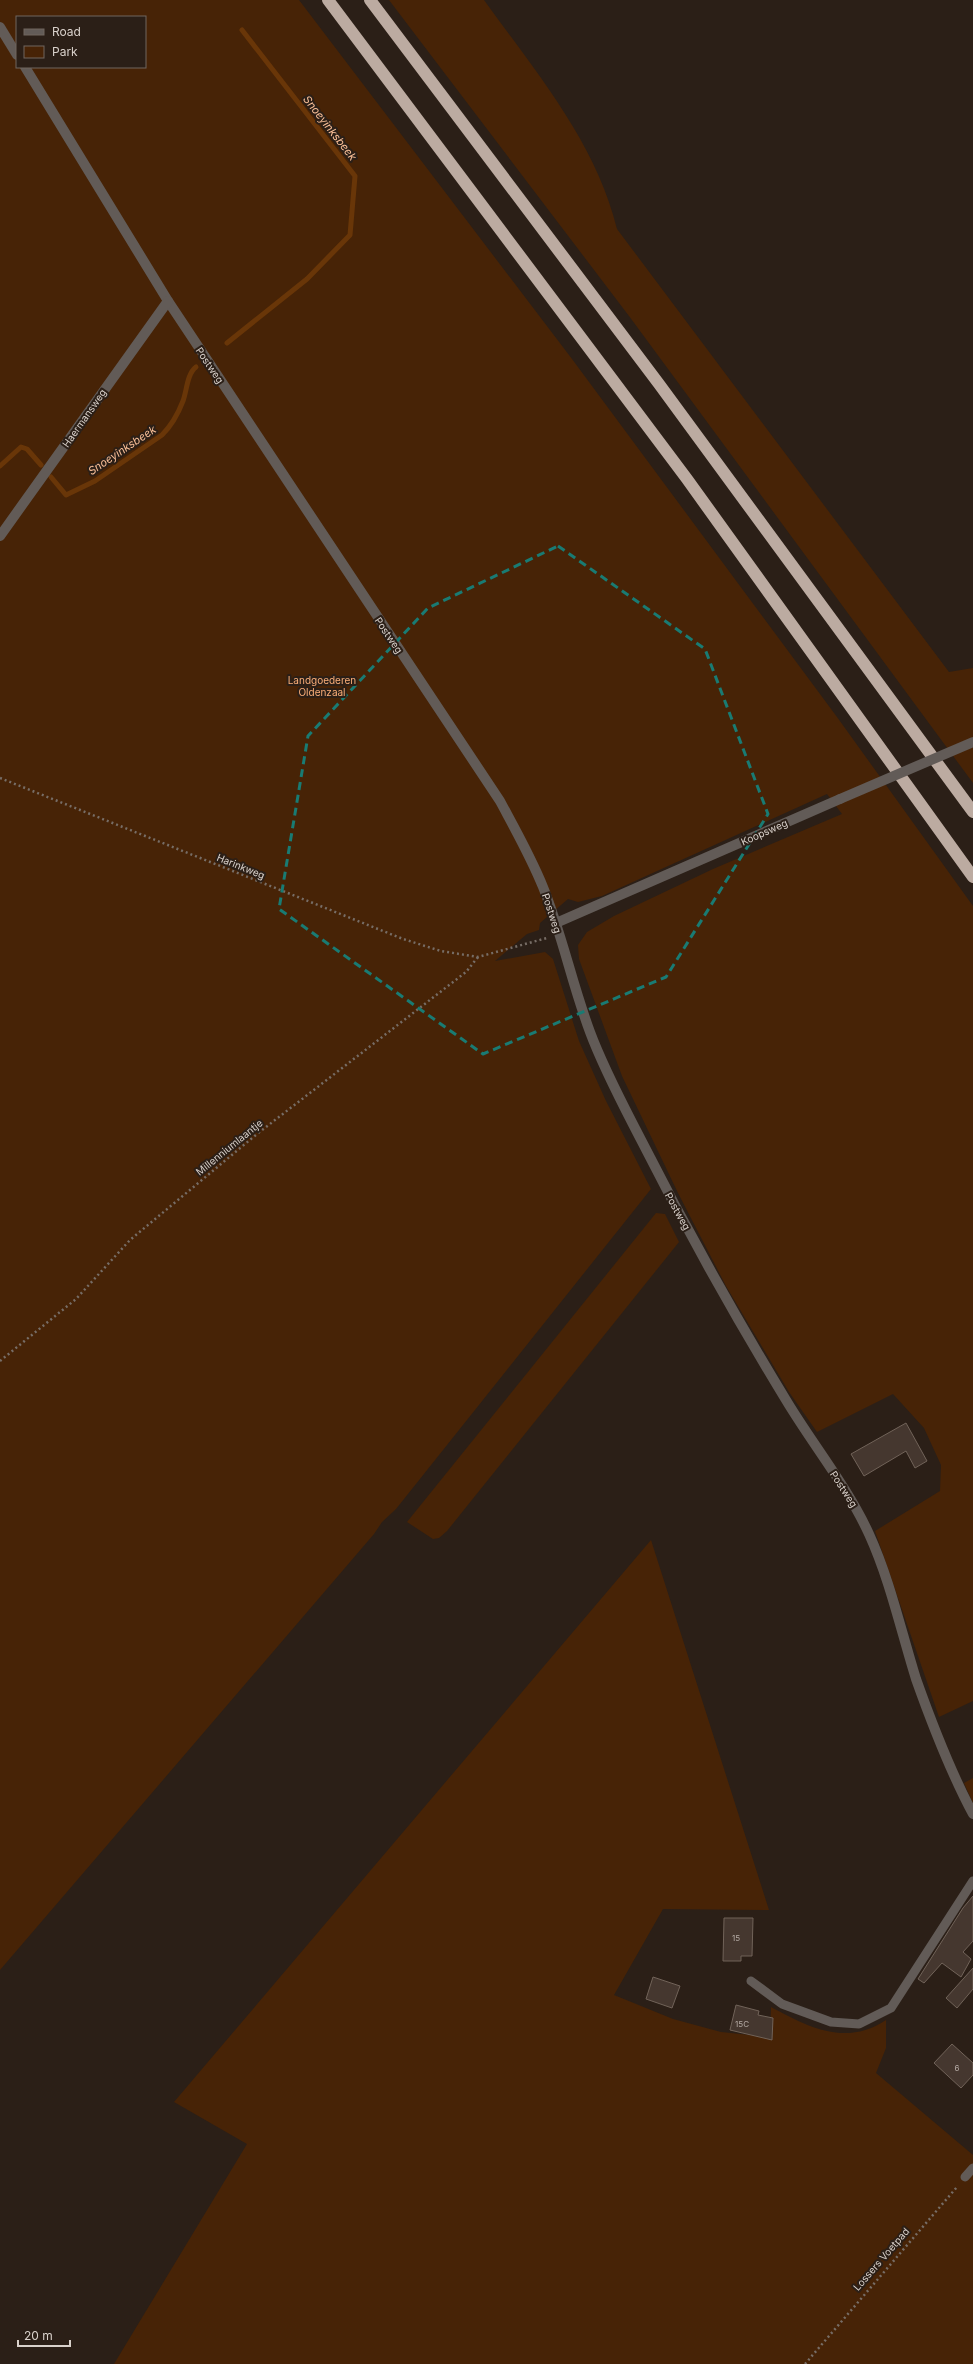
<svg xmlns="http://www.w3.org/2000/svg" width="973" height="2364" viewBox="0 0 973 2364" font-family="Inter,sans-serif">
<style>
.green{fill:#472306;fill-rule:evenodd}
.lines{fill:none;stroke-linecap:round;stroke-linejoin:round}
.stream{stroke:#693608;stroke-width:5}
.building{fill:#45372f;stroke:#716359}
.path{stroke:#776d66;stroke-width:2.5;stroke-dasharray:2 3;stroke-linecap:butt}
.lane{stroke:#625b57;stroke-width:9}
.street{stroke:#625b57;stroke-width:10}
.highway{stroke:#bcaba1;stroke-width:12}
.street-bridge{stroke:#625b57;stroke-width:10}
.marked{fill:none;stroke:#197b73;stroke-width:3;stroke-dasharray:8 5;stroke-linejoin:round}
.labels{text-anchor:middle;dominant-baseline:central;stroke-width:4;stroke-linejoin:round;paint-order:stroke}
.number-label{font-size:8px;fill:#b4aaa4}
.street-label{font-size:10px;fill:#d9d1cb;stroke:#2b1f17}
.park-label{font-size:10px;fill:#fbae78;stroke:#2b1f17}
.water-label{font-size:11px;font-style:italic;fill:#fbc098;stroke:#2b1f17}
</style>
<rect width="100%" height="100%" fill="#2b1f17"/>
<g class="green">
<path d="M 0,0 L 299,0 L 572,359 L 837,717 L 973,906 L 973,1701 L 939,1717 L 875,1531 L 940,1491 L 941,1465 L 924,1428 L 893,1394 L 817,1432 L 789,1392 L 726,1286 L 678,1193 L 622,1076 L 579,959 L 578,945 L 587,932 L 614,916 L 713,869 L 842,814 L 827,794 L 602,896 L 578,902 L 568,899 L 540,923 L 539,930 L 527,934 L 495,961 L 545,952 L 553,959 L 579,1041 L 606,1101 L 651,1189 L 396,1509 L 382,1522 L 374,1534 L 0,1970 ZM 17,17 L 145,17 L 145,67 L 17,67 Z"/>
<path d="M 389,0 L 484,0 C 535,71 596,142 617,229 L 949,672 L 973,668 L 973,783 L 629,316 Z"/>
<path d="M 656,1213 L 665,1214 L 679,1242 L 447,1531 L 439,1538 L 433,1539 L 407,1522 Z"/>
<path d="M 651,1540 L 769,1910 L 663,1909 L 614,1995 L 673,2019 L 721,2032 L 770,2037 L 771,2007 C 808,2027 846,2047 886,2020 L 886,2048 L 876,2073 L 973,2155 L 973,2364 L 114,2364 L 247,2144 L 174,2102 Z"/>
<path d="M 973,1778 L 973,1803 L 964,1783 Z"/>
</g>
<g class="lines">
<g class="stream">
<path d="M 227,343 L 307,279 L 350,235 L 355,176 L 242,30"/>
<path d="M 0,466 L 21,447 L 27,449 L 41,465"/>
<path d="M 51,477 L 66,495 L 95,481 L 162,435 C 172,425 178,414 183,401 C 187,390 187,374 196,367"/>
</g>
</g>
<g class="building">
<path d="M 906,1423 L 927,1461 L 915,1468 L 906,1451 L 864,1476 L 851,1454 Z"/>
<path d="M 973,1896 L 973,1941 L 963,1952 L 971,1959 L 961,1977 L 942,1963 L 924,1983 L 918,1979 L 963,1908 Z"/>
<path d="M 724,1918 L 753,1918 L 752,1956 L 741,1956 L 741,1961 L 723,1961 Z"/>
<path d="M 973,1968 L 973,1989 L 957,2008 L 946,1998 Z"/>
<path d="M 653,1977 L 680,1986 L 672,2008 L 646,1999 Z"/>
<path d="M 736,2005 L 759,2011 L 758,2015 L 773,2018 L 772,2040 L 730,2030 Z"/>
<path d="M 952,2044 L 973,2063 L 973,2075 L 961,2088 L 934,2063 Z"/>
</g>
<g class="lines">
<g class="path">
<path d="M 0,778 L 403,939 L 441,951 L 478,957 L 547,938"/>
<path d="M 0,1361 L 76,1299 L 130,1240 L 257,1134 L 466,972 L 478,957"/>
<path d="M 805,2364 L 957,2187"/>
</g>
<g class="lane">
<path d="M 751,1981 L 782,2004 L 831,2022 L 859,2024 L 891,2008 L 973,1881"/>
<path d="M 965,2177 L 973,2168"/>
</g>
<g class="street">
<path d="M 0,27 L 17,55"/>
<path d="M 25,67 L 168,301 L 500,801 C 515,829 531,857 543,887 C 562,934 572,984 590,1032 C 603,1067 621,1101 638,1134 C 684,1225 733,1313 786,1400 C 813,1445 847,1486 869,1534 C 890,1580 901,1631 916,1679 C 932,1724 950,1771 973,1814"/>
<path d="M 0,536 L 168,301"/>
<path d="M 556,923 L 840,799"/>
</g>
<g class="highway">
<path d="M 328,0 L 687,479 L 973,877"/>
<path d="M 370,0 L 659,384 L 973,812"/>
</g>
<path class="street-bridge" d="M 840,799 L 973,742"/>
</g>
<path class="marked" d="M 558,546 L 705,649 L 768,814 L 666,977 L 483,1054 L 279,909 L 308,736 L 428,608 Z"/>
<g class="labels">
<g class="number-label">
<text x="736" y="1938">15</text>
<text x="742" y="2024">15C</text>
<text x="957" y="2068">6</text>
</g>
<g class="street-label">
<text transform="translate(210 365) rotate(56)">Postweg</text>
<text transform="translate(84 418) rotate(-55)">Haermansweg</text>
<text transform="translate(389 635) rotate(56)">Postweg</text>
<text transform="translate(764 832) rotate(-24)">Koopsweg</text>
<text transform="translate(241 866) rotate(22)">Harinkweg</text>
<text transform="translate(552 913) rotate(72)">Postweg</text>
<text transform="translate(229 1147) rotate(-39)">Millenniumlaantje</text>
<text transform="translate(678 1211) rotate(61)">Postweg</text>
<text transform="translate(844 1489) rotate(57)">Postweg</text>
<text transform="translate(881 2259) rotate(-49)">Lossers Voetpad</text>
</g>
<g class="park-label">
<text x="322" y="680">Landgoederen<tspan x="322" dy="12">Oldenzaal</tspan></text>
</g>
<g class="water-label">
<text transform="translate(330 128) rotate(52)">Snoeyinksbeek</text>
<text transform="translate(122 450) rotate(-34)">Snoeyinksbeek</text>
</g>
</g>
<rect x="16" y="16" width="130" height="52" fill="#2b1f17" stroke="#71665f"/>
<rect x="24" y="29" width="20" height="6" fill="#625b57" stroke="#71665f"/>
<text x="52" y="36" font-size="12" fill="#d9d1cb">Road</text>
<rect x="24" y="46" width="20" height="12" fill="#472306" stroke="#71665f"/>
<text x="52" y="56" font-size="12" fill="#d9d1cb">Park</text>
<path d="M18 2340v6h52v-6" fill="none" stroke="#d9d1cb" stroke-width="2"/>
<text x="24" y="2340" font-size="12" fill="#d9d1cb" stroke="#2b1f17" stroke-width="3" paint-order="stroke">20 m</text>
</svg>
